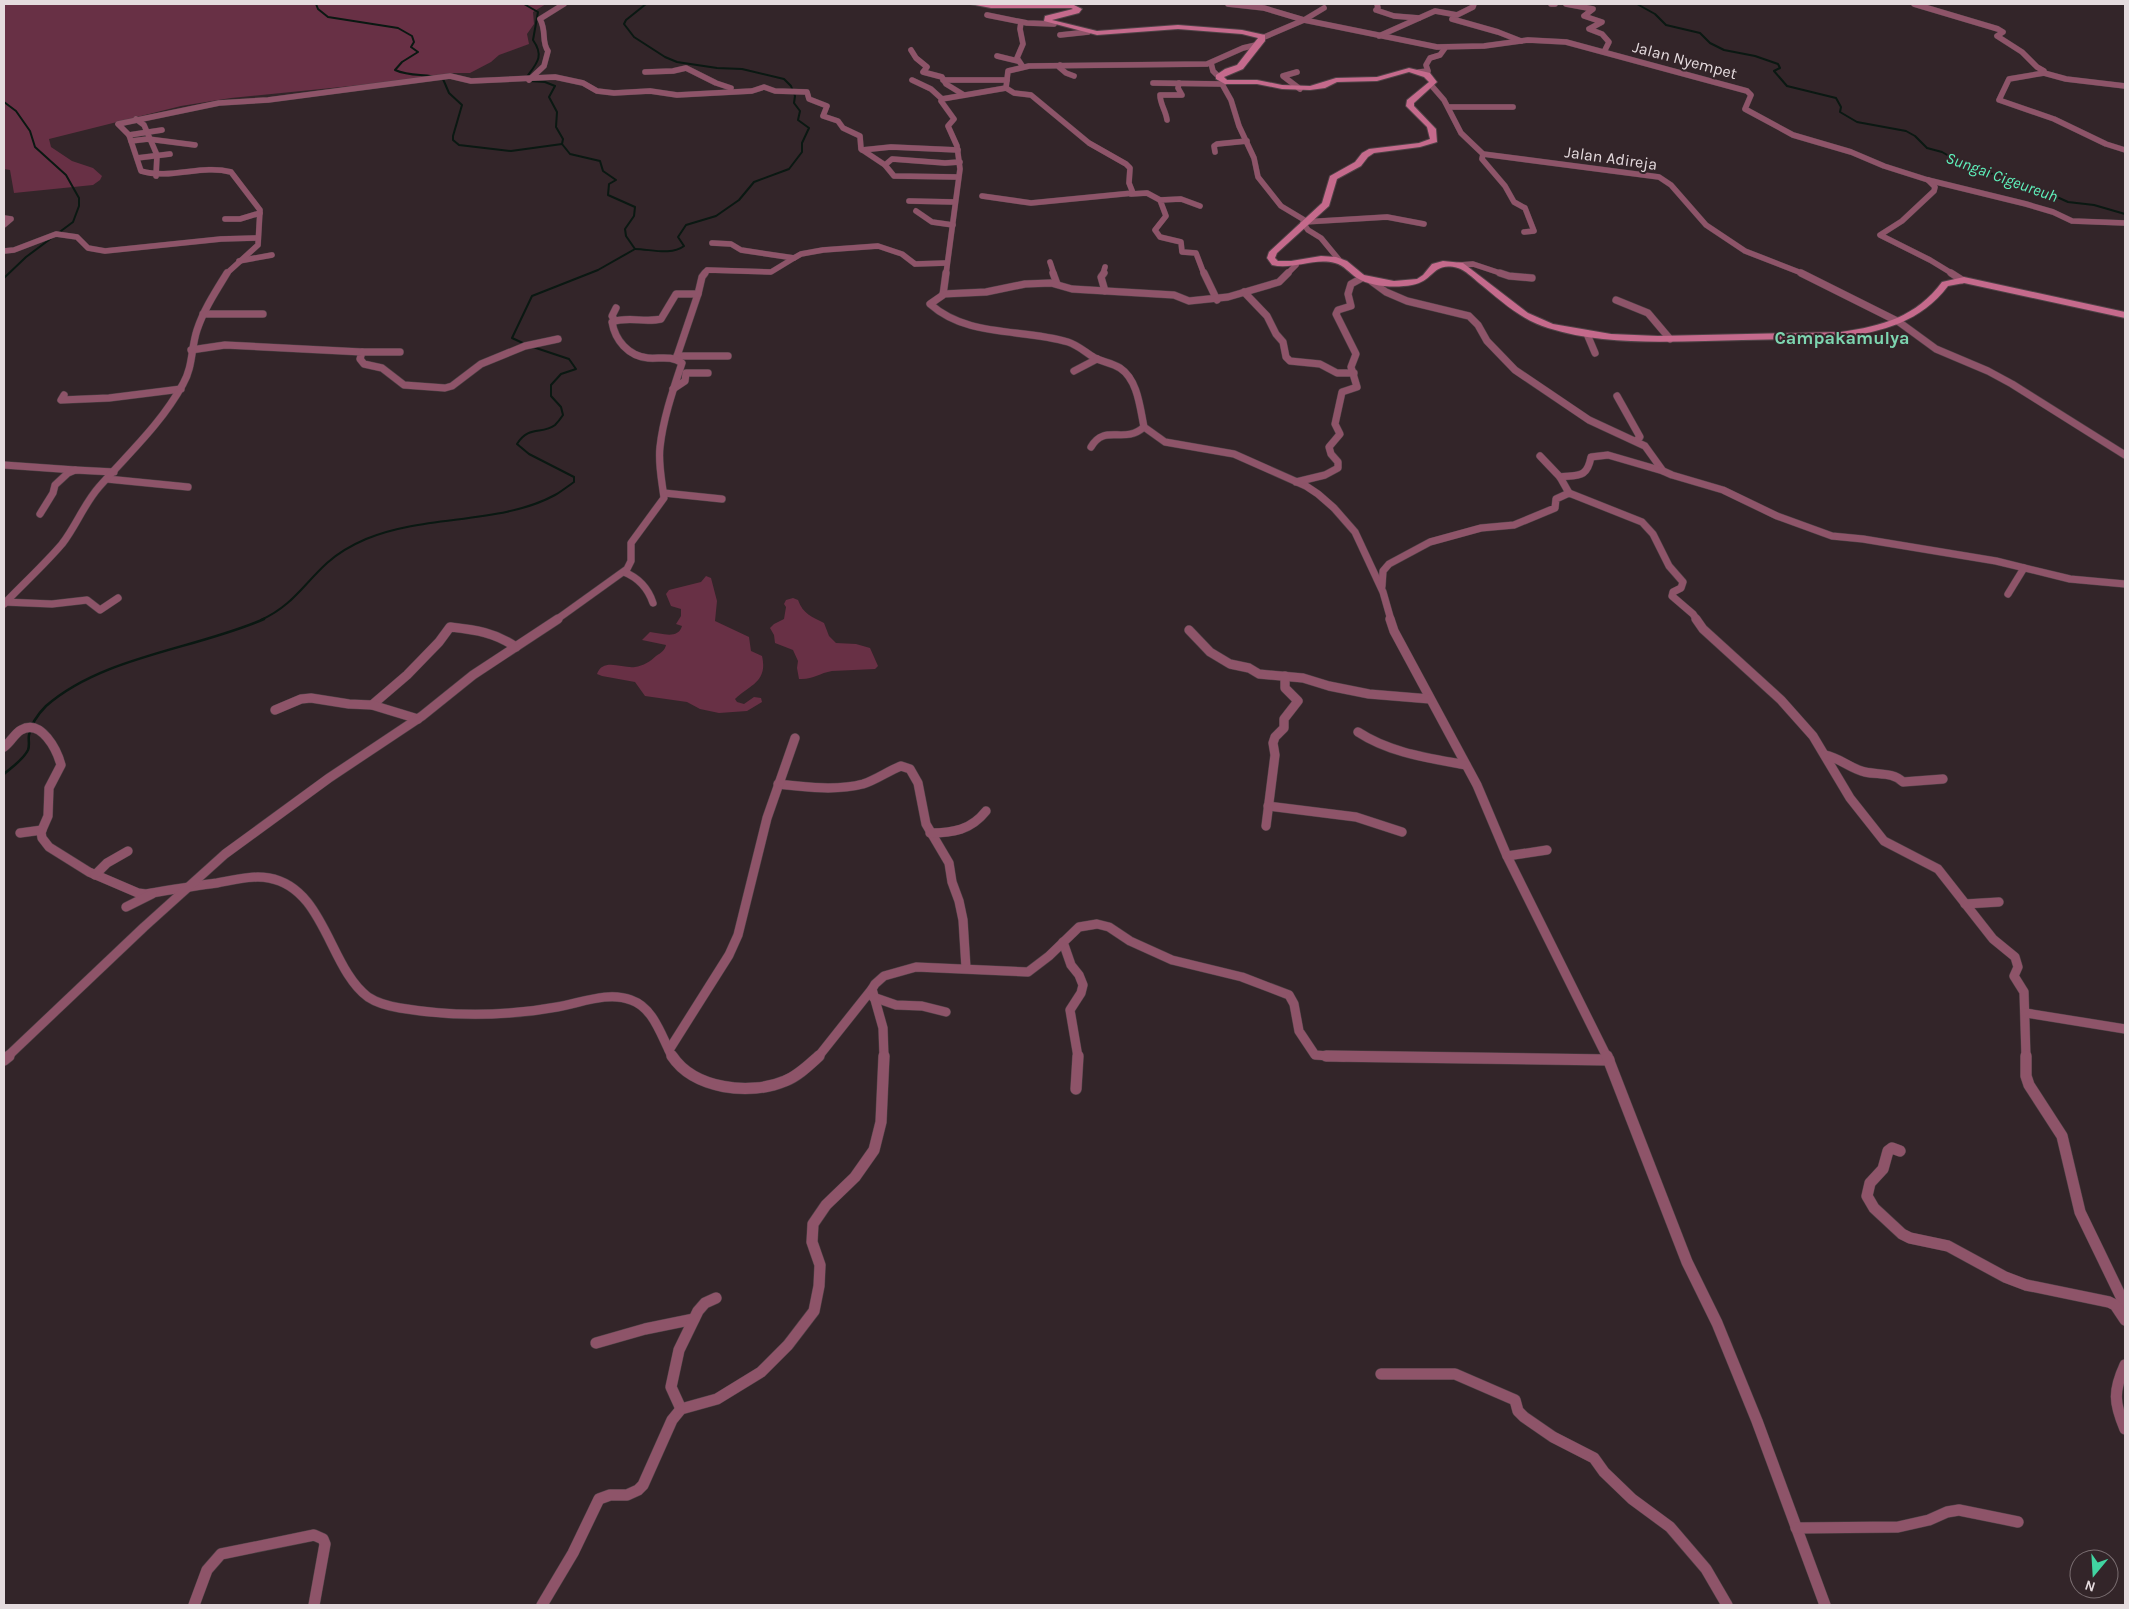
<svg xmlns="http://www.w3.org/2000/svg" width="2129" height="1609" viewBox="0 0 2129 1609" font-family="Karla,sans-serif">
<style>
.green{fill:#683045}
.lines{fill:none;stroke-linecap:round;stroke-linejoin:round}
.stream-far1{stroke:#0a1812;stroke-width:2}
.stream{stroke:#0a1812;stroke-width:2.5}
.street-far3-casing{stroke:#4f4246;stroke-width:6}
.street-far2-casing{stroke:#4f4246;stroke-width:8}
.street-far1-casing{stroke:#4f4246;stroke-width:10}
.street-casing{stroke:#4f4246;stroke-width:12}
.secondary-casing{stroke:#4f4246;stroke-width:2}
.street-far3{stroke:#8e5469;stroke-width:5.5}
.street-far2{stroke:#8e5469;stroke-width:7}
.street-far1{stroke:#8e5469;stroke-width:9}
.street{stroke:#8e5469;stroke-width:11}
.secondary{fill:#c56a8c;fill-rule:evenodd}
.labels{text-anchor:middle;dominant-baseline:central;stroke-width:4;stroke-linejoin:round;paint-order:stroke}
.far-street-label{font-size:16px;fill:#e5dbde;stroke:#332529}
.far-water-label{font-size:16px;font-style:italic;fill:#5ff3bd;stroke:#332529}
.far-quarter-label{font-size:18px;font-weight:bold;fill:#7dd5b0;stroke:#332529}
</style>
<rect width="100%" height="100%" fill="#332529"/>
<g class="green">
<path d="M 4,4 L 546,4 L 533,12 L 534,24 L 527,34 L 529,44 L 499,55 L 491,62 L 470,73 L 454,73 L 371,84 L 231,98 L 181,106 L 49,139 L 51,147 L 72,161 L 93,168 L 102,176 L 100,180 L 93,185 L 14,193 L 10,170 L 4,169 Z"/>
<path d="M 706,576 L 711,578 L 717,601 L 715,621 L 749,637 L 751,651 L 762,656 C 768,682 750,685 735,699 L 737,702 L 744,704 L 754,697 L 761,698 L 762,702 L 747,711 L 719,713 L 700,709 L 687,702 L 645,696 L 635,682 L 602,676 L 597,674 C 603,657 623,669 635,667 C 643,666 651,661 656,656 C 661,653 665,650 666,645 L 642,640 L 650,632 C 661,633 678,640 682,626 L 676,624 L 681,616 L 681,609 L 671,606 L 666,594 L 669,590 L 701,582 Z"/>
<path d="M 793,598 L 798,600 C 803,614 812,617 824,623 L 829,636 L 836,643 L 856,644 L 870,648 L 878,666 L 875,669 L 832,671 C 819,673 813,680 799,679 L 797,668 L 798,661 L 793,650 L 775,643 L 774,635 L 770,628 L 774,624 L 784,619 L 786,607 L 784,604 L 786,600 Z"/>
</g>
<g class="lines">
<g class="stream-far1">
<path d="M 316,4 L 318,9 L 328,17 L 398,28 L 412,36 L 414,42 L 411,47 L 418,52 L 402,62 L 395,70 C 413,78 426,72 443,79 L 449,93 L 462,105 L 453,136 L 453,140 L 459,145 L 511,151 L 562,144"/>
<path d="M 524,4 L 538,12 L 533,40 C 545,57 536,64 526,78"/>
<path d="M 1637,4 L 1655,14 L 1666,25 L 1700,33 L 1710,43 L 1724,50 L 1755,56 L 1778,64 L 1780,68 L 1774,71 L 1787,86 L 1836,98 L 1841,107 L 1840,112 L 1857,122 L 1906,131 L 1915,136 L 1927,148 L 1942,152 L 1968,167 L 2026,183 L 2068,202 L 2094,205 L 2125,214"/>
<path d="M 4,102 L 16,111 L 30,131 L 35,147 L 66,175 L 79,198 L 79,206 L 73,222 L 26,257 L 4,278"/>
<path d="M 635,249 C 650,249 671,256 684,246 L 678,237 L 686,225 L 716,216 L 739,200 L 754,182 L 789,169 L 802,152 L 802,143 L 809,128 L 798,120 L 800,111 L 794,103 L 795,96 L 791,86 L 784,79 L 742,69 L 717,68 L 677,62 L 665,57 L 634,37 L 624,24 L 626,20 L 646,4"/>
<path d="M 525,344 L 512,338 L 532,296 L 598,270 L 635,249 L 626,236 L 625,229 L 634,216 L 635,207 L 608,195 L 609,184 L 616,180 L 603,171 L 600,161 L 570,154 L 562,144 L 563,139 L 556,127 L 557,112 L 549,97 L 555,86 L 545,82 L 530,81"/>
<path d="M 261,620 C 292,606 303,585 327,563 C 338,553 352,545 366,539 C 425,514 500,525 555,495 C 562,491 568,486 574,482 L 574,477 L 529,454 L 517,444 C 529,425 542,435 555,425 C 558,422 561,418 563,415 L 561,407 L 551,396 L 551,385 L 561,374 L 576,369 L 569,359 L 533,347"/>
</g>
<path class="stream" d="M 4,774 C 12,767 23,760 28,750 C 30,745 28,740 29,735 C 31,724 38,714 46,706 C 103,656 196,649 264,619"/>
<defs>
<g id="street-far3">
<path d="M 1228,4 L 1264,8 L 1304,20 L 1437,47 L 1484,46 L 1528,40 L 1566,42 L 1747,91 L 1751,95 L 1745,109 L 1793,135 L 1851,152 L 1884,166 L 1928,180 L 2026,204 L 2053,212 L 2072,221 L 2125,223"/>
<path d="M 1377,4 L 1378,8 L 1376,10 L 1394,16 L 1419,18"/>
<path d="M 1551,4 L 1555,4"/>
<path d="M 1566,4 L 1593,9 L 1584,16 L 1602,22 L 1589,29 L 1602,34 L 1609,42 L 1604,52"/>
<path d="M 1914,4 L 1998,29 L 2003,32 L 1997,36 L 2022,52 L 2037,67 L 2044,71 L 2044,73 L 2009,79 L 1999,100 L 2054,119 L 2106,144 L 2125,150"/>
<path d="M 987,15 L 1027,23 L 1054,24"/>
<path d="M 1452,19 L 1498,32 L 1521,41"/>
<path d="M 1021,22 L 1020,29 L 1023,44 L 1017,58 L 1023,67"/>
<path d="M 1060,35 L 1088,32"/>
<path d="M 1379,36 L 1435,11 L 1457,15 L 1473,7 L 1474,4"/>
<path d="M 1262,38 L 1304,20 L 1324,8"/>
<path d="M 911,50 L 916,58 L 927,67 L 923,72 L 942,77 L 946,84 L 964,95"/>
<path d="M 997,56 L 1018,61"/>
<path d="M 1211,63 L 1213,71 L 1219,77"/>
<path d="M 1060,65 L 1059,67 L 1066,73 L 1074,76"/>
<path d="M 645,72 L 673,71 L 686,68 L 716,83 L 731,88"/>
<path d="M 1297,72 L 1283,76 L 1300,89"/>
<path d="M 1419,72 L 1428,71 L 1426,65 L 1430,58 L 1440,55 L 1445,48"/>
<path d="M 2044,73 L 2066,79 L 2125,86"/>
<path d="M 529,80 L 544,66 L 548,51 C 541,41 547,32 540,19 L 564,4"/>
<path d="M 912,80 L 931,89 L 942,99 L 1006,88 L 1014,93 L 1031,95 L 1089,143 L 1126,164 L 1130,168 L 1129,183 L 1133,193 L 1031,203 L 982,196"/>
<path d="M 943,80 L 1007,80"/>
<path d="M 1225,82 L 1222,84 L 1231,100 L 1239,126 L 1254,158 L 1258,177 L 1281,206 L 1306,221"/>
<path d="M 1153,83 L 1222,84"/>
<path d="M 1431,85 L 1444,100 L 1461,133 L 1483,154 L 1659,177 L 1671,185 L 1706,225 L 1745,251 L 1804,274"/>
<path d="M 1006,88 L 1008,71 L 1029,66 L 1207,64 L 1243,48 L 1256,45"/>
<path d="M 942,99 L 941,101 L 954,119 L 948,126 L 957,146 L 960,169 L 946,274"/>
<path d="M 1449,107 L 1513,107"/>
<path d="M 136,119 L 144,125 L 157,155 L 156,176"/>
<path d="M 1167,120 C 1166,111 1160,104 1160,95 L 1182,95 L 1178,88 L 1179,83"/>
<path d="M 129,135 L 162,130"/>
<path d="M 131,141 L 148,139 L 195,145"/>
<path d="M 862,150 L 891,147 L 958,150"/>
<path d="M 1215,152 L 1214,146 L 1217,144 L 1247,141"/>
<path d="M 1483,154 L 1482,159 L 1505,186 L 1514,202 L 1525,208 L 1534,231 L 1524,232"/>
<path d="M 137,158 L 170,154"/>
<path d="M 885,165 L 894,176 L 957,177"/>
<path d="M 1928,180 L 1935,187 L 1934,191 L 1902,221 L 1880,235 L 1930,260 L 1953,274"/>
<path d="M 1131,194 L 1147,193 L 1160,200"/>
<path d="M 909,201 L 954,202"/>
<path d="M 1200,206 L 1181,199 L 1160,200 L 1166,216 L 1155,230 L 1160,237 L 1181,242 L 1182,252 L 1196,253 L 1204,274"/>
<path d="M 916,211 L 932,222 L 953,225"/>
<path d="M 4,218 L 11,219 L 4,225"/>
<path d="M 225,219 L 240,219 L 260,213"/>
<path d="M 1304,222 L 1387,217 L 1424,224"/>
<path d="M 1303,223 L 1308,230 L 1321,238 L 1340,261"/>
<path d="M 712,243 L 731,244 L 741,250 L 794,258 L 801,254 L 823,250 L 878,246 L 902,254 L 915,264 L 947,263"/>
<path d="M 4,251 L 14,250 L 56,234 L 77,237 L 88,248 L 105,251 L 221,239 L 258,238"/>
<path d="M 239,261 L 272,255"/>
<path d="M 1050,262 L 1054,274"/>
<path d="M 1459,265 L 1473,264 L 1503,274"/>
<path d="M 226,274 L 258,245 L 260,210 L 231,172 C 201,164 171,180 141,171 L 129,135 L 118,124 L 219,103 L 268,100 L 450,76 L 471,81 L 555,77 L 583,83 L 597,91 L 614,93 L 650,91 L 677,95 L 752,91 L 764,87 L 775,91 L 807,92 L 809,99 L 827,106 L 823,116 L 838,121 L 843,128 L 860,136 L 861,149 L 885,165 L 892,159 L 945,163 L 960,162"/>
<path d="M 704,274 L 707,270 L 771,272 L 794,258"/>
<path d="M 1103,274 L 1105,267"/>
<path d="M 1287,274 L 1296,265"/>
</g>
<g id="street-far2">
<path d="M 946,273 L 943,295 L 930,304 C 968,338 1022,328 1068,342 C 1078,345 1086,353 1095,358 C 1103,362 1112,363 1120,368 C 1138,380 1140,408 1144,427 L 1165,442 L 1234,454 L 1306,486 L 1318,494 L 1334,508 L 1355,532 L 1383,592 L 1391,620"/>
<path d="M 1053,273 L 1057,284"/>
<path d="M 1104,273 L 1101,277 L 1105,291"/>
<path d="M 1204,273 L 1217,300"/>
<path d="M 1500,273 L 1509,276 L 1532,278"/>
<path d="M 1801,273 L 1899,322 L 1936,349 L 1988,371 L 2012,384 L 2125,455"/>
<path d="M 1951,273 L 1962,280"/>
<path d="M 1371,281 L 1386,292 L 1407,301 L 1469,316 L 1478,325 L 1487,341 L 1515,370 L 1589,420 L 1645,446 L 1663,471 L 1672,475 L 1723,490 L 1777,516 L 1832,536 L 1863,539 L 1996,561 L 2070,579 L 2125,584"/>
<path d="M 1244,292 L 1267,316 L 1276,334 L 1283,342 L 1286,357 L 1290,361 L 1320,364 L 1337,373 L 1354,373"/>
<path d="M 943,294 L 986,292 L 1025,284 L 1051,283 L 1072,289 L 1174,295 L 1189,301 L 1228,297 L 1279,282 L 1288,273"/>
<path d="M 1616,300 L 1648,313 L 1670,339"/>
<path d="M 203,314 L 263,314"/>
<path d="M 615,321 L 612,316 L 616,308"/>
<path d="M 1587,334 L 1595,353"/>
<path d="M 191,350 L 225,345 L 362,352 L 360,359 L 364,364 L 382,368 L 404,385 L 445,388 L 452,386 L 481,364 L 525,346 L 558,339"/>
<path d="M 362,352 L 400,352"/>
<path d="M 677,356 L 728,356"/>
<path d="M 676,359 L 698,294"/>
<path d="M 1074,371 L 1097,359"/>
<path d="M 673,389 L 685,381 L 686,373 L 708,373"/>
<path d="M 64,395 L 61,400 L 109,398 L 181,389"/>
<path d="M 1617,396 L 1640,437 L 1636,441"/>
<path d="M 1091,447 C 1105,423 1124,445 1144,427"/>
<path d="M 1540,456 L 1560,477 L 1569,493"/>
<path d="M 4,465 L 75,470"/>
<path d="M 1560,477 C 1579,475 1587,478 1591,457 L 1608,455 L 1663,471"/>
<path d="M 107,479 L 188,487"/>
<path d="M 1296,482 L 1325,475 L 1338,468 L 1338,462 L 1331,454 L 1329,447 L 1340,434 L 1335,424 L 1342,392 L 1357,387 L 1351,367 L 1356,354 L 1336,314 L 1338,310 L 1351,306 L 1348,294 L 1351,284 L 1362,278"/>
<path d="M 664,493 L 722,499"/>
<path d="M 40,514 L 53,493 L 55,485 L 68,473 L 75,470 L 114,472"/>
<path d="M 624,572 C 639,578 648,588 653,603"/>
<path d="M 1382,586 L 1383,571 L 1389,564 L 1430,542 L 1481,528 L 1514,525 L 1555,508 L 1556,499 L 1569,493 L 1642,522 L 1653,534 L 1669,566 L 1683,582 L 1681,588 L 1673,592 L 1672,596 L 1693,614 L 1697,620"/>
<path d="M 2008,594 L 2024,568"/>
<path d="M 4,602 L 52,604 L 87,600 L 100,610 L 118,598"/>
<path d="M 4,604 C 23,584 44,565 62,544 C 76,526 84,504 99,487 C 129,453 161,424 183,384 C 193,367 191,348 197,330 C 204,309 216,291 227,273"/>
<path d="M 556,620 L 627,569 L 631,561 L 631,543 L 664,498 C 662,481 658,464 660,447 C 663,419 673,390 682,363 C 671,355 660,359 648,358 C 628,356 615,340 612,322 C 628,316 645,323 661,319 L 676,294 L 698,294 L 702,277 L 705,273"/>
</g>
<g id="street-far1">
<path d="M 1390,619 L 1394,631 L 1477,785 L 1507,856 L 1607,1057"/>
<path d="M 1696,619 L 1703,629 L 1781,700 L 1813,736 L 1850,798 L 1884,841 L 1938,869 L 1993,939 L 2015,957 L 2018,967 L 2014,976 L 2024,992 L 2026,1057"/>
<path d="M 1189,630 L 1210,652 L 1230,664 L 1249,668 L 1259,674 L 1303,678 L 1329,686 L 1369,694 L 1430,699"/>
<path d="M 372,705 L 407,675 L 439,642 L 450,627 C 476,630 494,632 516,647"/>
<path d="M 275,710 L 301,699 L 311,698 L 349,704 L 372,705 L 418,719"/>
<path d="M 1358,732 C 1390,753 1429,758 1466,765"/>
<path d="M 4,747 C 11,742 14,734 21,730 C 41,718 57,750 61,765 L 49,788 L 48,816 L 41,832 L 42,838 L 49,847 L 89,872 L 138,893 L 146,894 C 170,890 193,886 217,883 C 234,880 252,875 269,878 C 325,888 329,968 368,997 C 377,1003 388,1006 400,1008 C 436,1014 472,1016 509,1013 C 525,1012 541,1010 557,1007 C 581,1003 608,991 631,1000 C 652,1007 660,1032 669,1050"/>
<path d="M 1825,755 C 1840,758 1851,769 1865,772 C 1879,775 1893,772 1903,782 L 1943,779"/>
<path d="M 778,784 C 805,787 836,791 863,784 C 876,780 888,771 901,766 L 910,769 L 918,783 L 926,824 L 949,863 L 952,882 L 959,901 L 963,920 L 966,968"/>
<path d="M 1268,806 L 1356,817 L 1402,832"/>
<path d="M 1266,826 L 1275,755 L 1273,743 L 1275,737 L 1284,728 L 1284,719 L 1298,701 L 1285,688 L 1285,676"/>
<path d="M 20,833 L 42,830"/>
<path d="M 930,833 C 953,833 971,830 986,811"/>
<path d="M 1507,856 L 1547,850"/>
<path d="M 95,875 L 107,863 L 128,851"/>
<path d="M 1965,904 L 1999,902"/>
<path d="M 126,907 L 152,894"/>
<path d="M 1063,942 L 1071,965 L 1079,975 L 1083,985 L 1081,993 L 1070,1010 L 1078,1057"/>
<path d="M 873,997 L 896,1005 L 922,1006 L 946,1012"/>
<path d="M 2026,1013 L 2125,1029"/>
<path d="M 7,1057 L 144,927 L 225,854 L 329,778 L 422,716 L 473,675 L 558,619"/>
<path d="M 672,1057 L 669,1050 L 729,955 L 738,935 L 767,818 L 795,738"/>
<path d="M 818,1057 L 872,989"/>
<path d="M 884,1057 L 883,1028 L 872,989 L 875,984 L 884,976 L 916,967 L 1028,972 L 1049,956 L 1079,927 L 1097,924 L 1109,927 L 1130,941 L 1172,960 L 1242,977 L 1289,995 L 1294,1004 L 1299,1031 L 1315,1055 L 1344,1057"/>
</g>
<g id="street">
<path d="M 672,1056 C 694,1089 750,1096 785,1081 C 798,1076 809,1065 819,1056"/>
<path d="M 1326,1056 L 1609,1060"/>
<path d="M 1607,1056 L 1687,1262 L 1717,1323 L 1757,1421 L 1825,1605"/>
<path d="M 2026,1056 L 2026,1076 L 2029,1085 L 2062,1136 L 2080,1212 L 2125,1305"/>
<path d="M 4,1060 L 9,1056"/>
<path d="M 1076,1089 L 1078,1056"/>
<path d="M 1900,1151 L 1892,1148 L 1888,1151 L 1883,1169 L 1870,1183 L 1867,1196 L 1874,1208 L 1902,1234 L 1910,1238 L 1948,1246 L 2005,1277 L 2026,1285 L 2109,1302 L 2115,1305 L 2125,1320"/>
<path d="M 596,1343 L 645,1329 L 694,1319"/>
<path d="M 2125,1365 C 2113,1391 2114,1403 2125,1429"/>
<path d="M 1381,1374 L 1455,1374 L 1515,1400 L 1518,1411 L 1524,1417 L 1553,1437 L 1594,1458 L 1604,1472 L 1632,1499 L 1670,1527 L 1706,1569 L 1727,1605"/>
<path d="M 681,1409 L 671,1387 L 679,1350 L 698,1311 L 705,1303 L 716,1298"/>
<path d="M 1796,1528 L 1898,1527 L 1929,1520 L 1947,1512 L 1959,1510 L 2018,1522"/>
<path d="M 194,1605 L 207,1570 L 221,1554 L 314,1535 L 323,1539 L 325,1544 L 314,1605"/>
<path d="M 542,1605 L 573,1553 L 599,1499 L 610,1495 L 627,1495 L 638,1490 L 643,1485 L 672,1420 L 681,1409 L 717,1399 L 761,1372 L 788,1345 L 814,1311 L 819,1286 L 820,1265 L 812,1242 L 813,1224 L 826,1205 L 855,1177 L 874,1150 L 881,1122 L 884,1056"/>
</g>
<path id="secondary" d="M 970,4 L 1072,4 L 1082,9 L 1079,13 L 1052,20 L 1097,31 L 1178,25 L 1242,30 L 1265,35 L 1265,41 L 1243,69 L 1224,77 L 1227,80 L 1257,80 L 1282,85 L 1310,86 L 1336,78 L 1377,77 L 1409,68 L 1430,73 L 1437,82 L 1414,103 L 1414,106 L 1436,129 L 1437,142 L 1420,147 L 1374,153 L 1368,157 L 1361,166 L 1337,179 L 1329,206 L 1277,253 L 1275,258 L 1278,261 L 1291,261 L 1321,256 L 1336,257 L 1347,261 L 1364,275 L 1394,281 L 1417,279 L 1423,275 L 1432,264 L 1443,261 L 1463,263 L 1528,313 L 1553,324 L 1611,334 L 1658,336 L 1841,332 C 1882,326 1916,317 1942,282 L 1964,277 L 2125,312 L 2125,318 L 1964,283 L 1948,286 C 1921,322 1883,331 1841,338 C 1796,339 1750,340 1705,341 C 1653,342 1598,344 1548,328 C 1521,320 1500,300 1479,283 C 1473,278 1465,270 1458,268 C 1432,261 1435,281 1412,285 C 1396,288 1371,287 1357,278 C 1349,273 1344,265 1335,263 C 1315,257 1293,270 1272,265 L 1267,258 L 1269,252 L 1322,203 L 1330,176 L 1355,162 L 1362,153 L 1369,149 L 1419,143 L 1430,139 L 1427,127 L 1406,106 L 1407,100 L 1429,82 L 1424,77 L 1409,72 L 1377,81 L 1337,82 L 1325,88 L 1310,90 L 1282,89 L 1257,84 L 1225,84 L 1216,79 L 1216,75 L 1225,69 L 1237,65 L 1258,38 L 1242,34 L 1178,29 L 1097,35 L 1044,21 L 1045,16 L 1073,9 L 1071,8 L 991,8 Z"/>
</defs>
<use href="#street-far3" class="street-far3-casing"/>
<use href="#street-far2" class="street-far2-casing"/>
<use href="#street-far1" class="street-far1-casing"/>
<use href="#street" class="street-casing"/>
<use href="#secondary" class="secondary-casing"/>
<use href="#street-far3" class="street-far3"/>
<use href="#street-far2" class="street-far2"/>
<use href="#street-far1" class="street-far1"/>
<use href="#street" class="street"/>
<use href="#secondary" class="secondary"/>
</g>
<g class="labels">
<g class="far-street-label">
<text transform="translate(1685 60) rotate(15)">Jalan Nyempet</text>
<text transform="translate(1611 158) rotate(8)">Jalan Adireja</text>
</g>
<g class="far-water-label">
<text transform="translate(2002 177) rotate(20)">Sungai Cigeureuh</text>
</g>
<g class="far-quarter-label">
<text x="1842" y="338">Campakamulya</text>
</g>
</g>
<rect width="2129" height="1609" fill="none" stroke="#e5dbde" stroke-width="10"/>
<g transform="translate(2094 1574) rotate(198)"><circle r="24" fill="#332529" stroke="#7a6e71"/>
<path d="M0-4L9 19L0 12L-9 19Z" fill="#41d4a1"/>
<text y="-8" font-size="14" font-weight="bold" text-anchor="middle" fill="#e5dbde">N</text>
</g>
</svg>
